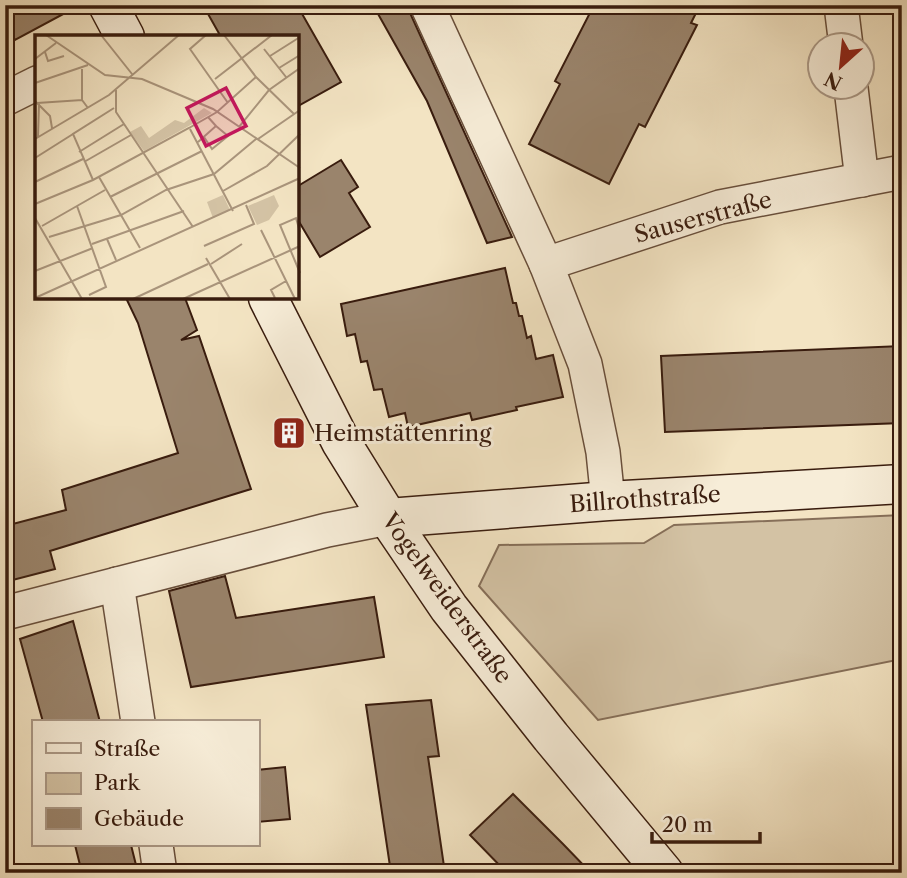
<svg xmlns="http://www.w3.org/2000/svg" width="907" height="878" viewBox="0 0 907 878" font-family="'Libre Caslon Text',serif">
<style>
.green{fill:#d3c2a4;stroke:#866f59;stroke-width:2}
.building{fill:#9a846c;stroke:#391c0e;stroke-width:2}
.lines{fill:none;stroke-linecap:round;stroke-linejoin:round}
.street-casing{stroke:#684e3b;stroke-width:36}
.secondary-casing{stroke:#391c0e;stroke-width:41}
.street{stroke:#f7edd8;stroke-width:33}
.secondary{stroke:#f7edd8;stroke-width:38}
.labels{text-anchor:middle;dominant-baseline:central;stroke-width:6;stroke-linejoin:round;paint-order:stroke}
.street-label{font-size:23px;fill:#391c0e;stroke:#f7edd8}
.poi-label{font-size:23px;fill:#391c0e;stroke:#f7edd8;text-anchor:start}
.inset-road{fill:none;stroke:#a9947b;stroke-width:2}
.view{fill:#c2185b;fill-opacity:0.15;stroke:#c2185b;stroke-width:3.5}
.inset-edge{fill:none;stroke:#391c0e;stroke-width:3.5}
</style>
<rect width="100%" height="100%" fill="#f3e4c3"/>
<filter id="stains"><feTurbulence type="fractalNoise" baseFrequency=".00286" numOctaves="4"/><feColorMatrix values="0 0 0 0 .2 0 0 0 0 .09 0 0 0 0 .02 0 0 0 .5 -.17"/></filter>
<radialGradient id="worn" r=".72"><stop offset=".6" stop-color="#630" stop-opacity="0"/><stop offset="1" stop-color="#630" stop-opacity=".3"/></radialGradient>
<path class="green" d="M 902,515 L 902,659 L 598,720 L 479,586 L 499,545 L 644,543 L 674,525 Z"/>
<g class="building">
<path d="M 5,5 L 80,5 L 15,40 L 5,22 Z"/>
<path d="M 203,5 L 297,5 L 341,82 L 298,106 L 298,37 L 221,37 Z"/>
<path d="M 373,5 L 408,5 L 410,13 L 512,237 L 487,243 L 427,101 Z"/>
<path d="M 594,5 L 700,5 L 691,23 L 697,25 L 645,127 L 639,124 L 609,184 L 529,144 L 560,84 L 555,81 Z"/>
<path d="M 341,160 L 358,187 L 349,193 L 370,227 L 320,257 L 298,220 L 298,186 Z"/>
<path d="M 505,268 L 513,303 L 516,303 L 519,316 L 522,316 L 527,338 L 531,336 L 536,359 L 553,355 L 563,397 L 516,407 L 517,410 L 472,420 L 470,413 L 408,427 L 405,413 L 389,417 L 382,389 L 374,390 L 367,361 L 361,362 L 355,334 L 347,336 L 341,304 Z"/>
<path d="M 126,298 L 185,298 L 197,330 L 181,340 L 199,336 L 251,489 L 50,551 L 55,569 L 5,582 L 5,526 L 66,510 L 62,490 L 178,453 L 138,323 Z"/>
<path d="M 902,346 L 902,423 L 665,432 L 661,356 Z"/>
<path d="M 225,576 L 236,618 L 374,597 L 384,657 L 191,687 L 169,591 Z"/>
<path d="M 73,621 L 100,722 L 43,722 L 20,639 Z"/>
<path d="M 431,700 L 439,756 L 428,757 L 445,873 L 391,873 L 366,705 Z"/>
<path d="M 285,767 L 290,819 L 257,822 L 257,770 Z"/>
<path d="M 513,794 L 563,844 L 591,873 L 507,873 L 470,835 Z"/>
<path d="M 75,845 L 131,845 L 138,873 L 82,873 Z"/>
</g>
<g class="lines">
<defs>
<g id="street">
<path d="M 427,5 L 546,264"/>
<path d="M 841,5 L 846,46"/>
<path d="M 851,88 L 862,180"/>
<path d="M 5,99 L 37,83"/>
<path d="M 608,501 L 603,452 L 585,364 L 546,264 L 720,207 L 902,172"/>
<path d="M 117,584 L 138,722"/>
<path d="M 5,613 L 327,530 L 388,518"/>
<path d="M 156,845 L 160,873"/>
</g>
<g id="secondary">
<path d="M 108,5 L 125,37"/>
<path d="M 268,298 L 341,442 L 388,518 L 449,608 L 551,737 L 664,873"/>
<path d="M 388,518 L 608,501 L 902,484"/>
</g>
</defs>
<use href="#street" class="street-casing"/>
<use href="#secondary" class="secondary-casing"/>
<use href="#street" class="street"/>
<use href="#secondary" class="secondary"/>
</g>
<defs>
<symbol id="building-square" viewBox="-11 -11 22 22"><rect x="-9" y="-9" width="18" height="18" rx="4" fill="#8f2418" stroke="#f7edd8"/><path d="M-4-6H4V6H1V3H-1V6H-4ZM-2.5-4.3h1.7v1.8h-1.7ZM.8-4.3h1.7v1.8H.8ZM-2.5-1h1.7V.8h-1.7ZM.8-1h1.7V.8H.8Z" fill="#fff"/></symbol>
</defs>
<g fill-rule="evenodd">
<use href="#building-square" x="270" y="414" width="38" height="38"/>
</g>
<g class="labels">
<g class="street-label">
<text transform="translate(703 217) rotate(-15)">Sauserstraße</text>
<text transform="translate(645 499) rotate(-4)">Billrothstraße</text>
<text transform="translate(447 598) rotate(54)">Vogelweiderstraße</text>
</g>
<g class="poi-label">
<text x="314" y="433">Heimstättenring</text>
</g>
</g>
<g transform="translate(35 35)">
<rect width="264" height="264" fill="#f3e4c3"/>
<path d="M 169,73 L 177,78 L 109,116 L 95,97 L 106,91 L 114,103 L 140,85 L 149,88 ZM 188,160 L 195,175 L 178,183 L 172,167 ZM 239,160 L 244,171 L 234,185 L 222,190 L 213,171 Z" fill="#d3c2a4"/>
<path class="inset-road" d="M 11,0 L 70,40 L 107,44 L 178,74 L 265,133M 66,0 L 97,39M 171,0 L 155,14 L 193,68M 189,0 L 221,42 L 259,79M 229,14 L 251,42M 10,17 L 13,26 L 29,21M 235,21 L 265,2M 0,24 L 21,8M 244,33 L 265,20M 180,44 L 237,0M 0,48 L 53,30M 81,55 L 81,77 L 158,192M 47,65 L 47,34M 0,66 L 15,81 L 17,93M 2,68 L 47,65 L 53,73M 204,92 L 234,55 L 265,33M 155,94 L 198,176M 3,102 L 4,69M 169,102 L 177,114 L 193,101 L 181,91M 0,104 L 74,60 L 144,0M 223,104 L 265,75M 163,107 L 181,91 L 173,82M 44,117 L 89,89M 0,123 L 38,99M 49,127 L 96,100M 64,142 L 105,213M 58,145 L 38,99 L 79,73M 0,147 L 48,124M 188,156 L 232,131 L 265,99M 75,162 L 167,116M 0,169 L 58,145 L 154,93 L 182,77 L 221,42M 42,171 L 71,252 L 54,260M 0,183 L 47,264M 7,191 L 70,155M 226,195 L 260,264M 265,197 L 261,183 L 245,190 L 265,238M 14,202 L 86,180 L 131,155 L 179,139 L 221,104M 72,204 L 81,225M 57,209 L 149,176M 169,211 L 219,189 L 211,170M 171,223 L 195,264M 176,229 L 207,209M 0,236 L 58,213M 0,263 L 265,143M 240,263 L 236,255 L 251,246M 98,264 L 173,229M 148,264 L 265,211"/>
<path class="view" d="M 191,53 L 211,91 L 171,111 L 152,73 Z"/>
<rect width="264" height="264" class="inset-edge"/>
</g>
<rect width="907" height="878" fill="none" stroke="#f3e4c3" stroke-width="28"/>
<rect x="7" y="7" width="893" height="864" fill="none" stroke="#391c0e" stroke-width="3.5"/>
<rect x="14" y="14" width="879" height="850" fill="none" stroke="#391c0e" stroke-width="2"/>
<rect x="32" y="720" width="228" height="126" fill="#f7edd8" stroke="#ab9987" stroke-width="2"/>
<rect x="46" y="743" width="35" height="10" fill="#f7edd8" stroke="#ab9987" stroke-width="2"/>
<text x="94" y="756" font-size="21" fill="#391c0e">Straße</text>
<rect x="46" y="773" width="35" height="21" fill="#d3c2a4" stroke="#ab9987" stroke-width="2"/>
<text x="94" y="790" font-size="21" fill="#391c0e">Park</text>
<rect x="46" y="808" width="35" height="21" fill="#9a846c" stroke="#ab9987" stroke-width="2"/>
<text x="94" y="826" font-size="21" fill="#391c0e">Gebäude</text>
<g transform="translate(841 66) rotate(207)"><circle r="33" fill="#f7edd8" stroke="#ab9987" stroke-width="2"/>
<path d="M0-5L12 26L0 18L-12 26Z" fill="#8f2418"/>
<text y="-10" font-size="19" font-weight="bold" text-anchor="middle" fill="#391c0e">N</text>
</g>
<path d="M652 832v10h108v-10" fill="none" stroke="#391c0e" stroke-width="3.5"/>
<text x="662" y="832" font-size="21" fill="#391c0e" stroke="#f7edd8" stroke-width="5" paint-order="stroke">20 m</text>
<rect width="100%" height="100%" filter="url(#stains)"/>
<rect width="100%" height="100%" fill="url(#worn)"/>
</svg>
